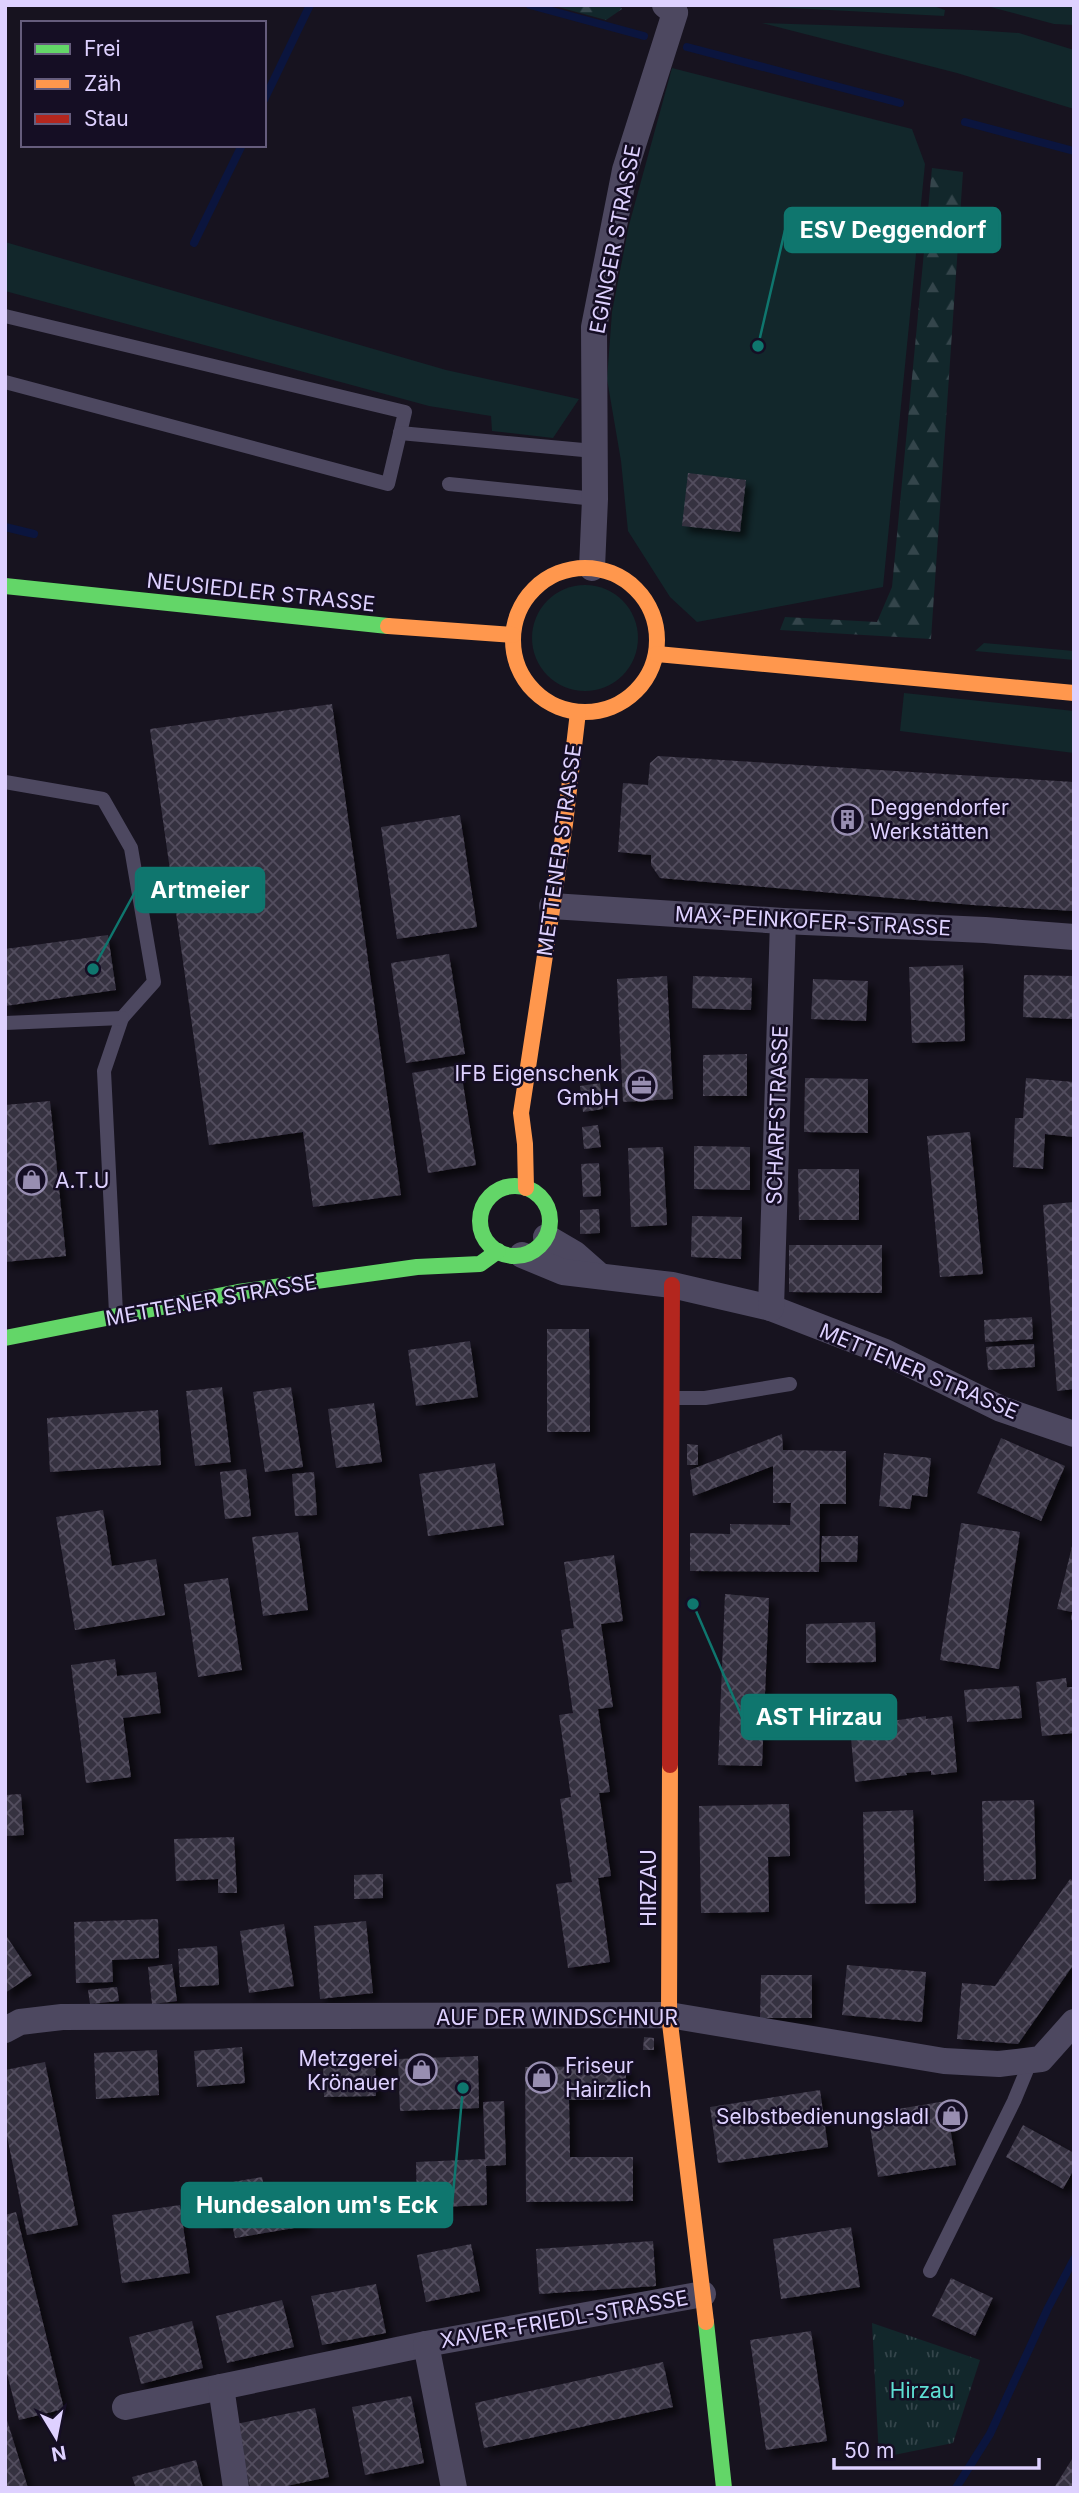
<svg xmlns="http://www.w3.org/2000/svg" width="1079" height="2493" viewBox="0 0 1079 2493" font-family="Inter,sans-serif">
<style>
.grass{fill:#12272b}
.forest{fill:url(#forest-firs)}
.park{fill:url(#park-tufts)}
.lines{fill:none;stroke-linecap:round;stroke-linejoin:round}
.stream{stroke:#0b153e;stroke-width:8}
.building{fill:url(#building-cross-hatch);filter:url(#shadow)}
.lane{stroke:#4d4860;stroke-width:14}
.street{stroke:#4d4860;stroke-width:26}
.fast{stroke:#63d668;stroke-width:16}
.slow{stroke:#ff974d;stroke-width:16}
.jam{stroke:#b3261e;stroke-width:16}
.labels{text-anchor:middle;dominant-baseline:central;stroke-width:5;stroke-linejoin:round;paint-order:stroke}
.street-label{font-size:21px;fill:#ded1ff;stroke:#150e24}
.poi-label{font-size:21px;fill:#ded1ff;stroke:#150e24;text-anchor:start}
.park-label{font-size:21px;fill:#5dded3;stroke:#150e24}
.leader{fill:none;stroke:#0f766e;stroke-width:2.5}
.callout-dot{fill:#0f766e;stroke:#150e24;stroke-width:2.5}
.callout{fill:#0f766e;stroke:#0f766e;stroke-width:2.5}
.callout-label{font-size:23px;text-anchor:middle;font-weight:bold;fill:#fff}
</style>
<defs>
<pattern id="forest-firs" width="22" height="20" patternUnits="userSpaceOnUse" patternTransform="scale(1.75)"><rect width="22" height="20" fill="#12272b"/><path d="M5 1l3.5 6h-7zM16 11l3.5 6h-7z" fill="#34454b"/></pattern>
<pattern id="park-tufts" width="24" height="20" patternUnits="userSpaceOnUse" patternTransform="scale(1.75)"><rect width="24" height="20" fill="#12272b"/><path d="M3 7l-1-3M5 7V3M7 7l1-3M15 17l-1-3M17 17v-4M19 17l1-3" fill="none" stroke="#34454b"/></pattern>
<pattern id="building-cross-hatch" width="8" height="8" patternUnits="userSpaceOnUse" patternTransform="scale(1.75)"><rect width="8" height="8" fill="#363141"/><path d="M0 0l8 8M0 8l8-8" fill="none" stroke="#534e5e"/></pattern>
<filter id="shadow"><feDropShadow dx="6" dy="6" stdDeviation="3.5" flood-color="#0009"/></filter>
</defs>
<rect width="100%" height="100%" fill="#17131f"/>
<g class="grass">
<path d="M 732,5 L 931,5 L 945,10 L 944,16 Z"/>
<path d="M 983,5 L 1074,5 L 1074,25 L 1054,24 Z"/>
<path d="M 762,23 L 973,30 L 1019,33 L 1074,50 L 1074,109 L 957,73 Z"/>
<path d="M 672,68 L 912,129 L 925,164 L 883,587 L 697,622 L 670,597 L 628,531 L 621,461 L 607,379 L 612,312 L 629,225 Z"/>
<path d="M 5,242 L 446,370 L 579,399 L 553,438 L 492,431 L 491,416 L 429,406 L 5,291 Z"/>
<circle cx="585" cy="638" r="53"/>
<path d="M 984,643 L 1074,651 L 1074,660 L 975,651 Z"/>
<path d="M 904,693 L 1074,711 L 1074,753 L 900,731 Z"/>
</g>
<g class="forest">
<path d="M 551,5 L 619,5 L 622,9 L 606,20 Z"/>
<path d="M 932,168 L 963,172 L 931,639 L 780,630 L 785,617 L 877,622 L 892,587 Z"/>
</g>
<path class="park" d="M 872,2323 L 980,2360 L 953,2443 L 879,2458 Z"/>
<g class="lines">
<g class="stream">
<path d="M 530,5 L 644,36"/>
<path d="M 687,47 L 900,103"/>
<path d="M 264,100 L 310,5"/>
<path d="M 965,122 L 1074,151"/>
<path d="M 194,243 L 242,145"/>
<path d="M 5,527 L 34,534"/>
<path d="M 956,2488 L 990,2434 L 1048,2308 L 1074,2259"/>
</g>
</g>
<g class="building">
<path d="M 688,473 L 746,480 L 740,532 L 682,526 Z"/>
<path d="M 332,704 L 401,1195 L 313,1207 L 303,1132 L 209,1145 L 150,729 Z"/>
<path d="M 658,756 L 1074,782 L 1074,911 L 973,905 L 660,878 L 651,865 L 651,855 L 618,852 L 623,783 L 648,785 L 650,763 Z"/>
<path d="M 460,815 L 477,927 L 397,939 L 381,827 Z"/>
<path d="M 108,935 L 116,990 L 5,1006 L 5,949 Z"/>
<path d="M 449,954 L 465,1054 L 406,1063 L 391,963 Z"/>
<path d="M 963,965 L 965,1041 L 912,1043 L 909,967 Z"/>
<path d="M 1024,975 L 1074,976 L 1074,1019 L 1023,1017 Z"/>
<path d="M 667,976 L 673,1099 L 623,1102 L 617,979 Z"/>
<path d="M 693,976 L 752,978 L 751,1010 L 692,1008 Z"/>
<path d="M 813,979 L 868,981 L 866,1021 L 811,1019 Z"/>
<path d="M 747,1054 L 747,1096 L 703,1096 L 703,1055 Z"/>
<path d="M 460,1065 L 476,1165 L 428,1173 L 412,1073 Z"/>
<path d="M 805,1078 L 868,1079 L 868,1133 L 804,1132 Z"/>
<path d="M 1026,1078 L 1074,1082 L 1074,1137 L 1045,1134 L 1043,1169 L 1013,1167 L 1015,1118 L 1023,1118 Z"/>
<path d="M 600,1083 L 603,1109 L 583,1112 L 580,1086 Z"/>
<path d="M 50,1101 L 66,1256 L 5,1262 L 5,1105 Z"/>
<path d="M 598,1125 L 601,1147 L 584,1149 L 582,1127 Z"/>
<path d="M 970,1132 L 983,1274 L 940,1277 L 927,1136 Z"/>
<path d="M 694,1146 L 750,1147 L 750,1190 L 694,1189 Z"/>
<path d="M 663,1147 L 667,1225 L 631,1227 L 628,1148 Z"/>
<path d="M 599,1163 L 601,1196 L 583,1197 L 581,1164 Z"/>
<path d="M 798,1169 L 859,1169 L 859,1220 L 799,1220 Z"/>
<path d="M 1074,1202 L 1074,1389 L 1057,1391 L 1043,1205 Z"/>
<path d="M 599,1209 L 600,1233 L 580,1234 L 580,1210 Z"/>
<path d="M 692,1216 L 742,1217 L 741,1259 L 691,1257 Z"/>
<path d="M 789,1245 L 882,1245 L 882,1293 L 789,1292 Z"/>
<path d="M 1032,1317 L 1033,1339 L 985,1342 L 984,1320 Z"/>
<path d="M 547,1329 L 589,1329 L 590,1432 L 547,1432 Z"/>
<path d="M 470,1341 L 478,1397 L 416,1406 L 408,1350 Z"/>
<path d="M 1034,1344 L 1035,1367 L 988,1370 L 986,1347 Z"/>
<path d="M 222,1387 L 231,1462 L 195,1466 L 186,1391 Z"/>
<path d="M 291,1387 L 303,1467 L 265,1472 L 253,1392 Z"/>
<path d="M 374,1403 L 382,1462 L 336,1468 L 328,1409 Z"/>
<path d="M 158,1410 L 161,1465 L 50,1472 L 47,1418 Z"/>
<path d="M 782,1434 L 783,1450 L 846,1451 L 846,1504 L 820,1504 L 819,1572 L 690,1571 L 690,1533 L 730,1534 L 730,1524 L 790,1525 L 791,1503 L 773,1503 L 773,1466 L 693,1496 L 690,1470 Z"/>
<path d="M 1001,1438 L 1065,1466 L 1041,1521 L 977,1493 Z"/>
<path d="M 687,1444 L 698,1445 L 698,1465 L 687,1465 Z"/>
<path d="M 884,1453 L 931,1458 L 927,1497 L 912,1495 L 910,1509 L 879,1506 Z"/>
<path d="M 495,1463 L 504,1525 L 428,1536 L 419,1474 Z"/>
<path d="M 246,1469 L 251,1516 L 225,1519 L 220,1472 Z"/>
<path d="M 314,1472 L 317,1515 L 295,1516 L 292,1474 Z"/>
<path d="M 103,1510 L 112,1566 L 156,1559 L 165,1615 L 75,1630 L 56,1517 Z"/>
<path d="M 961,1523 L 1020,1532 L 999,1669 L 940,1660 Z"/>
<path d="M 298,1532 L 308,1610 L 263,1616 L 252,1537 Z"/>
<path d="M 822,1536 L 858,1536 L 857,1562 L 821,1562 Z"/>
<path d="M 1073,1542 L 1074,1542 L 1074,1621 L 1071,1620 L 1072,1612 L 1057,1609 Z"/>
<path d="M 614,1555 L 623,1621 L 601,1624 L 613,1707 L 598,1709 L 610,1792 L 599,1793 L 611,1876 L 598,1878 L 610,1962 L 568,1968 L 556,1884 L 572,1882 L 560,1799 L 571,1797 L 559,1715 L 573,1713 L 561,1630 L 574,1628 L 564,1562 Z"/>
<path d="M 228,1578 L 242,1670 L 198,1677 L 184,1584 Z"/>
<path d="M 725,1594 L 769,1598 L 762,1766 L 718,1765 Z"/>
<path d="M 875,1622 L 876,1662 L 806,1663 L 806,1624 Z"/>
<path d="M 115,1659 L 117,1676 L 156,1672 L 161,1713 L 123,1718 L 131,1777 L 86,1783 L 71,1665 Z"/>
<path d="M 1066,1678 L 1067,1687 L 1074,1687 L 1074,1733 L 1042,1736 L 1036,1682 Z"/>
<path d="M 1019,1686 L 1022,1718 L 967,1722 L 964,1690 Z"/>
<path d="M 926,1716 L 926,1719 L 952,1716 L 957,1772 L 931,1775 L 931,1771 L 906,1773 L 907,1775 L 855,1782 L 850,1727 Z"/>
<path d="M 21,1794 L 24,1835 L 5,1836 L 5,1795 Z"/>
<path d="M 1034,1800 L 1036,1879 L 984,1881 L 982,1801 Z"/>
<path d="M 789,1804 L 790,1856 L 768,1857 L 769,1912 L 701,1913 L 699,1806 Z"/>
<path d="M 913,1810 L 916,1903 L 865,1904 L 863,1812 Z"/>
<path d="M 234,1837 L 237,1893 L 218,1893 L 218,1879 L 176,1881 L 174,1839 Z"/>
<path d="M 383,1874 L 383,1898 L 354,1899 L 354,1875 Z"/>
<path d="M 1070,1879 L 1074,1881 L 1074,1964 L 1018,2044 L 957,2039 L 962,1983 L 995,1986 Z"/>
<path d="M 158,1919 L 159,1958 L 112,1960 L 113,1982 L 76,1983 L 74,1922 Z"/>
<path d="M 366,1921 L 373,1993 L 320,1999 L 314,1926 Z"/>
<path d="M 284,1924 L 294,1986 L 249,1993 L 240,1931 Z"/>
<path d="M 5,1934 L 32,1975 L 5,1993 Z"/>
<path d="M 217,1946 L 219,1985 L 180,1987 L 178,1949 Z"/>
<path d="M 172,1964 L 177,2001 L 152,2004 L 148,1967 Z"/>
<path d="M 847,1965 L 926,1972 L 922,2022 L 842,2015 Z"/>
<path d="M 761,1975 L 812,1975 L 812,2018 L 760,2018 Z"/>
<path d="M 117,1987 L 119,2001 L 90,2004 L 88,1990 Z"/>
<path d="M 644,2037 L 654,2038 L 654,2050 L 643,2050 Z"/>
<path d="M 242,2047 L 245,2083 L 197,2087 L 194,2051 Z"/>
<path d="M 157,2050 L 159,2095 L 96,2099 L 94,2053 Z"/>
<path d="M 478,2056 L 479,2108 L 400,2111 L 398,2059 Z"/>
<path d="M 375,2057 L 376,2096 L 324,2097 L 323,2058 Z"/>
<path d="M 45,2062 L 78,2225 L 27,2235 L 5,2126 L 5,2070 Z"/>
<path d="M 626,2066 L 626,2099 L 569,2100 L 570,2157 L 633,2157 L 633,2201 L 526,2202 L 525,2067 Z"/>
<path d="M 820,2090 L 828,2147 L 718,2163 L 710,2107 Z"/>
<path d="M 504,2101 L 506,2165 L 486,2166 L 487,2205 L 417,2208 L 416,2162 L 485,2159 L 483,2102 Z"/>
<path d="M 946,2101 L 956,2165 L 878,2177 L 868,2114 Z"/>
<path d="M 1023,2125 L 1074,2153 L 1074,2169 L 1063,2189 L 1006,2157 Z"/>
<path d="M 262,2177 L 264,2187 L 298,2182 L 306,2226 L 235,2238 L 232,2223 L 215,2226 L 209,2186 Z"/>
<path d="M 180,2205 L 190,2273 L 122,2283 L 112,2215 Z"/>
<path d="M 16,2212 L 64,2409 L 19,2420 L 5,2366 L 5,2215 Z"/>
<path d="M 851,2227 L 860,2287 L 781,2299 L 773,2239 Z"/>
<path d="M 653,2241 L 656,2286 L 539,2294 L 536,2249 Z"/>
<path d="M 471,2244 L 480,2291 L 426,2302 L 417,2255 Z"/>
<path d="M 951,2278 L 993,2298 L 975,2336 L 932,2316 Z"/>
<path d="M 376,2284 L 386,2333 L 322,2345 L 311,2296 Z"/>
<path d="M 282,2300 L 294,2347 L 227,2363 L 216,2316 Z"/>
<path d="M 192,2321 L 203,2368 L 141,2384 L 129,2337 Z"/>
<path d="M 811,2331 L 827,2441 L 766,2450 L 750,2340 Z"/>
<path d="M 663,2362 L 673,2407 L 484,2448 L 475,2403 Z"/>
<path d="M 411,2396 L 424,2463 L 365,2475 L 352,2407 Z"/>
<path d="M 315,2408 L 329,2477 L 277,2488 L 250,2488 L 236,2424 Z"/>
<path d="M 6,2417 L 28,2488 L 5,2488 Z"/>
<path d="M 1074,2456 L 1074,2488 L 1054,2488 Z"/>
<path d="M 196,2460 L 203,2488 L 136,2488 L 132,2477 Z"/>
</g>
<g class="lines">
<g class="lane">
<path d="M 5,316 L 405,412 L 388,484 L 5,382"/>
<path d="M 400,433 L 594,451"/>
<path d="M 449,484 L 595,499"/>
<path d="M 5,782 L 103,799 L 131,848 L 154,982 L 122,1018 L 104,1071 L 116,1313"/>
<path d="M 5,1023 L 122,1018"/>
<path d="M 673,1398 L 705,1398 L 790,1384"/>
<path d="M 930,2271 L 1014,2101 L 1031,2060"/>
</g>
<g class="street">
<path d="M 592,568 L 595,499 L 594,327 L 625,170 L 675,13 L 665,5"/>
<path d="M 552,906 L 783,921 L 985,930 L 1074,937"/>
<path d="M 546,1237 L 575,1254 L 600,1276"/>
<path d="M 522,1255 L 563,1272 L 672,1285 L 771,1308 L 885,1352 L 1001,1409 L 1074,1434"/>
<path d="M 771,1308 L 783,921"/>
<path d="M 5,2030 L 20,2022 L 62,2017 L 669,2015 L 944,2061 L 999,2064 L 1041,2059 L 1074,2022"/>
<path d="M 125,2407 L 221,2387"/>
<path d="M 236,2488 L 221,2387 L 426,2344"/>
<path d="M 454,2488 L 426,2344 L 703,2294"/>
</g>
<g class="fast">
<path d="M 5,586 L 388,626"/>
<circle cx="515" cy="1221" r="35"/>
<path d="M 5,1338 L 238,1292 L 417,1267 L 480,1264 L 498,1251"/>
<path d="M 706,2322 L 724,2488"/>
</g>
<g class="slow">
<circle cx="585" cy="640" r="72"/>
<path d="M 388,626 L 513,635"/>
<path d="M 657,654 L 1074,693"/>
<path d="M 526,1188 L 525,1144 L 521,1113 L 565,824 L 578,712"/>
<path d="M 670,1765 L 669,2015 L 706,2322"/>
</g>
<path class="jam" d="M 670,1765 L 672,1285"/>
</g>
<defs>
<symbol id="building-ring" viewBox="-11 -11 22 22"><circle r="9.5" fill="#150e24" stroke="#988eb1" stroke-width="1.5"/><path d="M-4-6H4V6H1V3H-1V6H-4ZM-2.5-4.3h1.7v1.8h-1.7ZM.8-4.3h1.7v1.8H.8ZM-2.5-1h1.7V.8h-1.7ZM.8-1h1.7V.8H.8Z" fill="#988eb1"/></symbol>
<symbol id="office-ring" viewBox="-11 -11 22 22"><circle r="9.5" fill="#150e24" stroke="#988eb1" stroke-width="1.5"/><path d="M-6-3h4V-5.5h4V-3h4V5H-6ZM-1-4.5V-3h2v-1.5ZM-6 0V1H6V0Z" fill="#988eb1"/></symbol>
<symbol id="shop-ring" viewBox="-11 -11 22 22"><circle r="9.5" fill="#150e24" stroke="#988eb1" stroke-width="1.5"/><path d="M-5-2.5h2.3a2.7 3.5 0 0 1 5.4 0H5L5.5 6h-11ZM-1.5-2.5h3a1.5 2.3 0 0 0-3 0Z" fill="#988eb1"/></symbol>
</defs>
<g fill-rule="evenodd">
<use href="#building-ring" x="830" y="802" width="35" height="35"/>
<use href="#office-ring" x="624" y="1068" width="35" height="35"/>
<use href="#shop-ring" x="14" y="1162" width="35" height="35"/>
<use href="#shop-ring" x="404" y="2052" width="35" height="35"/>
<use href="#shop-ring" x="524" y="2060" width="35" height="35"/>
<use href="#shop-ring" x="934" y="2098" width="35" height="35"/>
</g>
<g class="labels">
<g class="street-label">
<text transform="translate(615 239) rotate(-79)">EGINGER STRASSE</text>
<text transform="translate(261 592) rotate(6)">NEUSIEDLER STRASSE</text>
<text transform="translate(559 850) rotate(-82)">METTENER STRASSE</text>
<text transform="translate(813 921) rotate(3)">MAX-PEINKOFER-STRASSE</text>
<text transform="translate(777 1115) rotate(-88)">SCHARFSTRASSE</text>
<text transform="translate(211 1300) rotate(-10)">METTENER STRASSE</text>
<text transform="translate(919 1371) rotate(23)">METTENER STRASSE</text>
<text transform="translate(648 1888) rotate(-90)">HIRZAU</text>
<text x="557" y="2017">AUF DER WINDSCHNUR</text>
<text transform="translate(564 2319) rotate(-10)">XAVER-FRIEDL-STRASSE</text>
</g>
<g class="poi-label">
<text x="870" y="807">Deggendorfer<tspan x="870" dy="24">Werkstätten</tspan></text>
<text x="619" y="1073" text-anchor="end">IFB Eigenschenk<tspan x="619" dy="24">GmbH</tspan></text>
<text x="55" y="1180">A.T.U</text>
<text x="398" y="2058" text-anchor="end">Metzgerei<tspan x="398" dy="24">Krönauer</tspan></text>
<text x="565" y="2065">Friseur<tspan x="565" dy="24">Hairzlich</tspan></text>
<text x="929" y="2116" text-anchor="end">Selbstbedienungsladl</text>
</g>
<g class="park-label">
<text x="922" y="2390">Hirzau</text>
</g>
</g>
<path class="leader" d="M758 346L785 230M93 969L136 890M693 1604L742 1717M463 2088L452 2205"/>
<g class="callout-dot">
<circle cx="758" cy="346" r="7"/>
<circle cx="93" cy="969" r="7"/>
<circle cx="693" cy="1604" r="7"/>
<circle cx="463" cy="2088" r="7"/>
</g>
<g class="callout">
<rect x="785" y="208" width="215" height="44" rx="7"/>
<rect x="136" y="868" width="128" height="44" rx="7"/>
<rect x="742" y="1695" width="154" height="44" rx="7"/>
<rect x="182" y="2183" width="270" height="44" rx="7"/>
</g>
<g class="callout-label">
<text x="893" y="238">ESV Deggendorf</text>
<text x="200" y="898">Artmeier</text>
<text x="819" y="1725">AST Hirzau</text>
<text x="317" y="2213">Hundesalon um's Eck</text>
</g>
<rect width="1079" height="2493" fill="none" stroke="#ded1ff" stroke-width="14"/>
<rect x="21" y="21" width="245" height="126" fill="#150e24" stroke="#655c7c" stroke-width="2"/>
<rect x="35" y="44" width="35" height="10" fill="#63d668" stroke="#655c7c" stroke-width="2"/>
<text x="84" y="56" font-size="21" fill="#ded1ff">Frei</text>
<rect x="35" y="79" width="35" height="10" fill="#ff974d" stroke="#655c7c" stroke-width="2"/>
<text x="84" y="91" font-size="21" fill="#ded1ff">Zäh</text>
<rect x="35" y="114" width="35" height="10" fill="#b3261e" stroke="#655c7c" stroke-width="2"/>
<text x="84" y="126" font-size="21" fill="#ded1ff">Stau</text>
<g transform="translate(56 2437) rotate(170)" stroke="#150e24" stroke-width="5" paint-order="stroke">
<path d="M0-5L12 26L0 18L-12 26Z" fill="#ded1ff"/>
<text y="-10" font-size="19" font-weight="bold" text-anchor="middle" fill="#ded1ff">N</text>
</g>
<path d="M834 2458v10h205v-10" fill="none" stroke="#ded1ff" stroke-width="3.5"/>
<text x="844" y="2458" font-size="21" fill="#ded1ff" stroke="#150e24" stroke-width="5" paint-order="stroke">50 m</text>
</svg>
